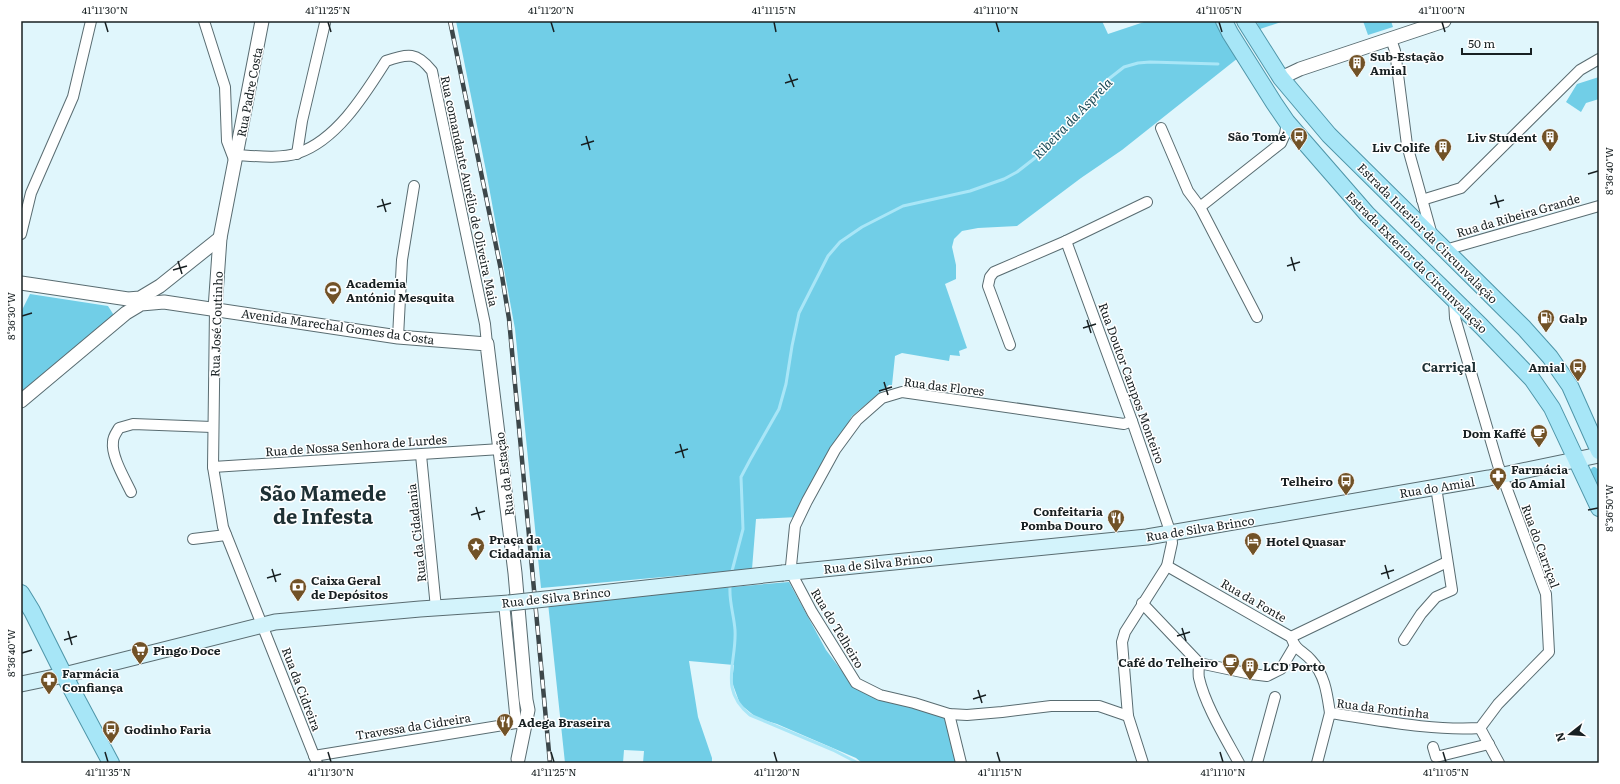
<svg xmlns="http://www.w3.org/2000/svg" width="1620" height="784" viewBox="0 0 1620 784" font-family="Literata,serif">
<style>
.green{fill:#71cee7}
.lines{fill:none;stroke-linecap:round;stroke-linejoin:round}
.stream{stroke:#a9e6f7;stroke-width:3}
.minor-casing{stroke:#596c71;stroke-width:12}
.tertiary-casing{stroke:#596c71;stroke-width:15}
.secondary-casing{stroke:#596c71;stroke-width:17}
.primary-casing{stroke:#4f96a9;stroke-width:18}
.minor{stroke:#fff;stroke-width:10}
.tertiary{stroke:#fff;stroke-width:13}
.secondary{stroke:#d3f3fb;stroke-width:15}
.primary{stroke:#a7e6f7;stroke-width:16}
.rail-casing{stroke:#3d474a;stroke-width:4.5}
.rail{stroke:#fff;stroke-width:3;stroke-dasharray:9;stroke-linecap:butt}
.secondary-bridge-casing{stroke:#596c71;stroke-width:17;stroke-linecap:butt}
.secondary-bridge{stroke:#d3f3fb;stroke-width:15}
.ticks{fill:none;stroke:#182022;stroke-width:1.5}
.labels{text-anchor:middle;dominant-baseline:central;stroke-width:3;stroke-linejoin:round;paint-order:stroke}
.poi-label{font-size:12px;font-weight:bold;fill:#182022;stroke:#fff;text-anchor:start}
.street-label{font-size:12px;fill:#182022;stroke:#fff}
.water-label{font-size:13px;font-style:italic;fill:#1a4b58;stroke:#fff}
.neighbourhood-label{font-size:13px;font-weight:bold;fill:#1e3034;stroke:#fff}
.town-label{font-size:20px;font-weight:bold;fill:#1e3034;stroke:#fff}
.neatline{fill:none;stroke:#182022;stroke-width:1.5}
.ticks-label{font-size:10px;text-anchor:middle;fill:#182022}
</style>
<rect width="100%" height="100%" fill="#e0f6fc"/>
<g class="green">
<path d="M 456,21 L 1102,21 L 1108,34 L 1147,21 L 1217,21 L 1238,58 L 1122,150 L 1081,178 L 1017,226 L 978,228 L 962,231 L 954,239 L 952,247 L 956,265 L 956,279 L 945,284 L 967,348 L 959,351 L 960,356 L 950,355 L 949,361 L 902,353 L 895,356 L 892,385 L 889,385 L 852,416 L 798,517 L 756,519 L 752,569 L 541,588 L 515,329 L 487,176 Z"/>
<path d="M 1256,21 L 1284,21 L 1260,29 Z"/>
<path d="M 1363,21 L 1391,21 L 1393,27 L 1368,35 Z"/>
<path d="M 1599,77 L 1599,99 L 1586,103 L 1581,112 L 1566,102 L 1577,84 Z"/>
<path d="M 30,294 L 108,306 L 115,317 L 24,393 L 21,387 L 21,312 Z"/>
<path d="M 1593,467 L 1595,467 L 1599,470 L 1599,495 L 1590,473 L 1591,469 Z"/>
<path d="M 789,582 L 826,650 L 854,687 L 946,717 L 958,763 L 862,763 L 856,758 L 777,724 L 757,718 L 740,704 L 732,682 L 734,665 L 689,661 L 698,717 L 712,758 L 712,763 L 643,763 L 644,751 L 624,750 L 623,763 L 565,763 L 548,603 Z"/>
</g>
<g class="lines">
<g class="stream">
<path d="M 732,571 L 743,529 L 741,477 L 750,460 L 779,409 L 786,384 L 792,346 L 799,313 L 828,256 L 840,242 L 862,227 L 903,206 L 970,191 L 1004,179 L 1017,172 L 1044,151 L 1106,81 L 1124,67 L 1138,63 L 1150,62 L 1218,64"/>
<path d="M 730,587 C 729,602 734,615 735,630 C 737,663 718,689 750,715 L 833,750 L 858,763"/>
</g>
<defs>
<g id="minor">
<path d="M 204,21 L 225,87 L 227,141 L 235,162"/>
<path d="M 1391,39 L 1395,51 L 1407,145 L 1432,235"/>
<path d="M 1161,128 L 1188,191 L 1200,207 L 1281,143 L 1285,134 L 1287,122"/>
<path d="M 297,154 L 302,121 L 325,23"/>
<path d="M 237,155 C 254,156 282,159 298,153 C 337,140 365,94 386,61 C 408,53 417,52 432,71 L 485,324 L 487,344"/>
<path d="M 1422,200 L 1461,188 L 1580,70 L 1599,59"/>
<path d="M 1200,207 L 1257,317"/>
<path d="M 21,234 L 31,193 L 73,97 L 91,21"/>
<path d="M 1066,241 L 1132,421 L 1171,534 L 1172,543 L 1167,566 L 1125,632 L 1122,642 L 1128,716 L 1143,763"/>
<path d="M 1445,250 L 1599,206"/>
<path d="M 215,309 L 213,467 L 223,527 L 317,763"/>
<path d="M 398,337 L 402,260 L 414,186"/>
<path d="M 1010,345 L 988,286 L 990,277 L 994,272 L 1066,241 L 1147,202"/>
<path d="M 421,455 L 436,608"/>
<path d="M 213,467 L 501,449"/>
<path d="M 131,492 C 125,479 111,456 113,442 C 113,436 117,432 119,428 L 133,424 L 212,427"/>
<path d="M 193,539 L 226,535"/>
<path d="M 1167,566 L 1291,637 C 1296,651 1302,650 1311,660 C 1325,675 1327,693 1330,713"/>
<path d="M 1142,603 L 1199,663 C 1199,668 1198,674 1199,678 C 1205,705 1226,739 1239,763"/>
<path d="M 1291,637 L 1447,562"/>
<path d="M 1404,640 L 1421,614 L 1436,597 L 1452,590 L 1436,487"/>
<path d="M 1199,663 L 1251,674 L 1267,676 L 1281,669 L 1294,647"/>
<path d="M 949,714 L 961,763"/>
<path d="M 1128,716 L 1099,706 L 1051,706 L 1002,712 L 967,715 L 949,714 L 914,703 L 880,695 L 856,683 L 812,612 L 794,578 L 791,566 L 795,526 L 807,501 L 835,450 L 857,420 L 882,398 L 902,392 L 1124,424 L 1132,421"/>
<path d="M 1480,728 L 1499,763"/>
<path d="M 1433,747 L 1436,757 L 1489,744"/>
<path d="M 314,756 L 516,723 L 504,603"/>
<path d="M 1257,763 L 1275,697"/>
<path d="M 1317,763 L 1330,713 C 1379,720 1430,731 1480,728 L 1498,704 L 1549,652 L 1546,594 L 1498,465 L 1455,318 L 1454,300"/>
</g>
<g id="tertiary">
<path d="M 1281,78 L 1300,69 L 1444,21"/>
<path d="M 21,283 L 128,299 L 140,298 L 160,286 L 220,238"/>
<path d="M 215,309 L 220,238 L 262,21"/>
<path d="M 21,401 L 126,313 L 141,304 L 164,302 L 398,337 L 487,344 L 515,573 L 526,700 L 528,710 L 518,759"/>
</g>
<g id="secondary">
<path d="M 783,573 L 1147,537 L 1489,478 L 1599,455"/>
<path d="M 21,684 L 64,675 L 275,622 L 420,609 L 509,603"/>
</g>
<g id="primary">
<path d="M 1224,21 L 1230,33 L 1274,103 L 1287,122 L 1367,214 L 1481,326 L 1532,379 L 1552,408 L 1599,508"/>
<path d="M 1245,21 L 1281,78 L 1329,135 L 1524,328 L 1550,357 L 1570,386 L 1599,451"/>
<path d="M 21,593 L 32,611 L 64,675 L 111,763"/>
</g>
</defs>
<use href="#minor" class="minor-casing"/>
<use href="#tertiary" class="tertiary-casing"/>
<use href="#secondary" class="secondary-casing"/>
<use href="#primary" class="primary-casing"/>
<use href="#minor" class="minor"/>
<use href="#tertiary" class="tertiary"/>
<use href="#secondary" class="secondary"/>
<use href="#primary" class="primary"/>
<defs>
<path id="rail" d="M 450,21 L 501,270 L 509,319 L 550,763"/>
</defs>
<use href="#rail" class="rail-casing"/>
<use href="#rail" class="rail"/>
<defs>
<path id="secondary-bridge" d="M 509,603 L 783,573"/>
</defs>
<use href="#secondary-bridge" class="secondary-bridge-casing"/>
<use href="#secondary-bridge" class="secondary-bridge"/>
</g>
<path class="ticks" d="M 105,22 L 108,32M 328,22 L 331,32M 551,22 L 554,32M 774,22 L 776,32M 996,22 L 999,32M 1219,22 L 1222,32M 1442,22 L 1445,32M 789,74 L 794,87M 785,83 L 798,79M 586,136 L 590,150M 581,145 L 594,141M 1588,174 L 1598,171M 1495,195 L 1499,208M 382,199 L 386,212M 1490,204 L 1504,200M 377,207 L 391,203M 1291,257 L 1295,271M 178,261 L 182,274M 1287,266 L 1300,262M 173,270 L 187,266M 22,316 L 32,313M 1087,320 L 1091,333M 1083,328 L 1096,324M 884,382 L 888,395M 879,391 L 892,387M 680,444 L 684,458M 675,453 L 688,449M 476,507 L 480,520M 1588,510 L 1598,508M 471,515 L 485,511M 1385,565 L 1389,579M 272,569 L 276,582M 1381,574 L 1394,570M 267,578 L 281,574M 1182,628 L 1186,641M 68,631 L 72,645M 1177,636 L 1190,632M 64,640 L 77,636M 22,653 L 32,650M 978,690 L 982,703M 973,699 L 986,695M 105,752 L 108,762M 328,752 L 331,762M 551,752 L 554,762M 774,752 L 777,762M 997,752 L 1000,762M 1220,752 L 1223,762M 1443,752 L 1446,762"/>
<defs>
<symbol id="building-pin" viewBox="-11 -11 22 30"><path d="M0 17L-7.5 6A9.5 9.5 0 1 1 7.5 6Z" fill="#715227" stroke="#fff"/><path d="M-4-6H4V6H1V3H-1V6H-4ZM-2.5-4.3h1.7v1.8h-1.7ZM.8-4.3h1.7v1.8H.8ZM-2.5-1h1.7V.8h-1.7ZM.8-1h1.7V.8H.8Z" fill="#fff"/></symbol>
<symbol id="bus-pin" viewBox="-11 -11 22 30"><path d="M0 17L-7.5 6A9.5 9.5 0 1 1 7.5 6Z" fill="#715227" stroke="#fff"/><path d="M-5-6H5V4H4V6H2V4H-2V6H-4V4H-5ZM-3.5-4V0h7V-4ZM-3.5 1.2v1.5H-2V1.2ZM2 1.2v1.5H3.5V1.2Z" fill="#fff"/></symbol>
<symbol id="stadium-pin" viewBox="-11 -11 22 30"><path d="M0 17L-7.5 6A9.5 9.5 0 1 1 7.5 6Z" fill="#715227" stroke="#fff"/><path d="M0-5a6.5 5 0 1 0 0 10a6.5 5 0 1 0 0-10ZM-3.5-1.8h7v3.6h-7Z" fill="#fff"/></symbol>
<symbol id="fuel-pin" viewBox="-11 -11 22 30"><path d="M0 17L-7.5 6A9.5 9.5 0 1 1 7.5 6Z" fill="#715227" stroke="#fff"/><path d="M-5.5-6h7V0h2V4h1.3V-2.5L3-4.5l.8-.8L6-3V5H2.5V1h-1V6h-7ZM-4.2-4.7v3.2H.2V-4.7Z" fill="#fff"/></symbol>
<symbol id="cafe-pin" viewBox="-11 -11 22 30"><path d="M0 17L-7.5 6A9.5 9.5 0 1 1 7.5 6Z" fill="#715227" stroke="#fff"/><path d="M-5.5-4.5H6V0H3Q3 3.5 0 3.5H-2.5Q-5.5 3.5-5.5 0ZM3-3.2v2h1.7v-2ZM-6 4.5H4V6H-6Z" fill="#fff"/></symbol>
<symbol id="pharmacy-pin" viewBox="-11 -11 22 30"><path d="M0 17L-7.5 6A9.5 9.5 0 1 1 7.5 6Z" fill="#715227" stroke="#fff"/><path d="M-2-6h4v4h4v4h-4v4h-4v-4h-4v-4h4Z" fill="#fff"/></symbol>
<symbol id="restaurant-pin" viewBox="-11 -11 22 30"><path d="M0 17L-7.5 6A9.5 9.5 0 1 1 7.5 6Z" fill="#715227" stroke="#fff"/><path d="M-5-6h1v4h1v-4h1v4h1v-4h1v5L-1.5 .5V6h-2V.5L-5-1ZM5-6V6H3V1.5H1.5Q1.5-4 5-6Z" fill="#fff"/></symbol>
<symbol id="hotel-pin" viewBox="-11 -11 22 30"><path d="M0 17L-7.5 6A9.5 9.5 0 1 1 7.5 6Z" fill="#715227" stroke="#fff"/><path d="M-6-4.5h1.5V1H6V5H4.5V3h-9V5H-6ZM-4 0a1.8 1.8 0 1 1 3.6 0ZM.5 0V-2.5h3Q6-2.5 6 0Z" fill="#fff"/></symbol>
<symbol id="sight-pin" viewBox="-11 -11 22 30"><path d="M0 17L-7.5 6A9.5 9.5 0 1 1 7.5 6Z" fill="#715227" stroke="#fff"/><path d="M0-6L1.8-2.2L6-1.7L2.9 1.2L3.7 5.4L0 3.3L-3.7 5.4L-2.9 1.2L-6-1.7L-1.8-2.2Z" fill="#fff"/></symbol>
<symbol id="bank-pin" viewBox="-11 -11 22 30"><path d="M0 17L-7.5 6A9.5 9.5 0 1 1 7.5 6Z" fill="#715227" stroke="#fff"/><path d="M-6-4H6V4H-6ZM0-2.3a2.3 2.3 0 1 0 0 4.6a2.3 2.3 0 1 0 0-4.6Z" fill="#fff"/></symbol>
<symbol id="supermarket-pin" viewBox="-11 -11 22 30"><path d="M0 17L-7.5 6A9.5 9.5 0 1 1 7.5 6Z" fill="#715227" stroke="#fff"/><path d="M-6-5.5h2.5l.6 2H6L4.5 2H-2.5L-4.4-4H-6ZM-1.5 3.2a1.3 1.3 0 1 0 .1 0ZM3 3.2a1.3 1.3 0 1 0 .1 0Z" fill="#fff"/></symbol>
</defs>
<g fill-rule="evenodd">
<use href="#building-pin" x="1347" y="53" width="20" height="27"/>
<use href="#bus-pin" x="1289" y="126" width="20" height="27"/>
<use href="#building-pin" x="1540" y="127" width="20" height="27"/>
<use href="#building-pin" x="1433" y="137" width="20" height="27"/>
<use href="#stadium-pin" x="323" y="280" width="20" height="27"/>
<use href="#fuel-pin" x="1536" y="308" width="20" height="27"/>
<use href="#bus-pin" x="1568" y="357" width="20" height="27"/>
<use href="#cafe-pin" x="1529" y="423" width="20" height="27"/>
<use href="#pharmacy-pin" x="1488" y="466" width="20" height="27"/>
<use href="#bus-pin" x="1336" y="471" width="20" height="27"/>
<use href="#restaurant-pin" x="1106" y="508" width="20" height="27"/>
<use href="#hotel-pin" x="1243" y="531" width="20" height="27"/>
<use href="#sight-pin" x="466" y="536" width="20" height="27"/>
<use href="#bank-pin" x="288" y="577" width="20" height="27"/>
<use href="#supermarket-pin" x="130" y="640" width="20" height="27"/>
<use href="#cafe-pin" x="1221" y="652" width="20" height="27"/>
<use href="#building-pin" x="1240" y="656" width="20" height="27"/>
<use href="#pharmacy-pin" x="39" y="670" width="20" height="27"/>
<use href="#restaurant-pin" x="495" y="712" width="20" height="27"/>
<use href="#bus-pin" x="101" y="719" width="20" height="27"/>
</g>
<g class="labels">
<g class="poi-label">
<text x="1370" y="56">Sub-Estação<tspan x="1370" dy="14">Amial</tspan></text>
<text x="1286" y="136" text-anchor="end">São Tomé</text>
<text x="1537" y="137" text-anchor="end">Liv Student</text>
<text x="1430" y="147" text-anchor="end">Liv Colife</text>
<text x="346" y="283">Academia<tspan x="346" dy="14">António Mesquita</tspan></text>
<text x="1559" y="318">Galp</text>
<text x="1565" y="367" text-anchor="end">Amial</text>
<text x="1526" y="433" text-anchor="end">Dom Kaffé</text>
<text x="1511" y="469">Farmácia<tspan x="1511" dy="14">do Amial</tspan></text>
<text x="1333" y="481" text-anchor="end">Telheiro</text>
<text x="1103" y="511" text-anchor="end">Confeitaria<tspan x="1103" dy="14">Pomba Douro</tspan></text>
<text x="489" y="539">Praça da<tspan x="489" dy="14">Cidadania</tspan></text>
<text x="1266" y="541">Hotel Quasar</text>
<text x="311" y="580">Caixa Geral<tspan x="311" dy="14">de Depósitos</tspan></text>
<text x="153" y="650">Pingo Doce</text>
<text x="1218" y="662" text-anchor="end">Café do Telheiro</text>
<text x="1263" y="666">LCD Porto</text>
<text x="62" y="673">Farmácia<tspan x="62" dy="14">Confiança</tspan></text>
<text x="518" y="722">Adega Braseira</text>
<text x="124" y="729">Godinho Faria</text>
</g>
<g class="street-label">
<text transform="translate(249 92) rotate(-79)">Rua Padre Costa</text>
<text transform="translate(470 191) rotate(78)">Rua comandante Aurélio de Oliveira Maia</text>
<text transform="translate(1518 215) rotate(-16)">Rua da Ribeira Grande</text>
<text transform="translate(1428 233) rotate(45)">Estrada Interior da Circunvalação</text>
<text transform="translate(1417 262) rotate(45)">Estrada Exterior da Circunvalação</text>
<text transform="translate(216 324) rotate(-88)">Rua José Coutinho</text>
<text transform="translate(338 326) rotate(8)">Avenida Marechal Gomes da Costa</text>
<text transform="translate(1132 383) rotate(70)">Rua Doutor Campos Monteiro</text>
<text transform="translate(944 386) rotate(7)">Rua das Flores</text>
<text transform="translate(356 445) rotate(-4)">Rua de Nossa Senhora de Lurdes</text>
<text transform="translate(504 474) rotate(-97)">Rua da Estação</text>
<text transform="translate(1437 487) rotate(-9)">Rua do Amial</text>
<text transform="translate(1200 528) rotate(-9)">Rua de Silva Brinco</text>
<text transform="translate(416 533) rotate(-96)">Rua da Cidadania</text>
<text transform="translate(1541 546) rotate(70)">Rua do Carriçal</text>
<text transform="translate(878 563) rotate(-6)">Rua de Silva Brinco</text>
<text transform="translate(556 597) rotate(-6)">Rua de Silva Brinco</text>
<text transform="translate(1254 600) rotate(30)">Rua da Fonte</text>
<text transform="translate(838 628) rotate(59)">Rua do Telheiro</text>
<text transform="translate(302 689) rotate(69)">Rua da Cidreira</text>
<text transform="translate(1383 708) rotate(7)">Rua da Fontinha</text>
<text transform="translate(413 726) rotate(-9)">Travessa da Cidreira</text>
</g>
<g class="water-label">
<text transform="translate(1072 118) rotate(-46)">Ribeira da Asprela</text>
</g>
<g class="neighbourhood-label">
<text x="1449" y="366">Carriçal</text>
</g>
<g class="town-label">
<text x="323" y="492">São Mamede<tspan x="323" dy="23">de Infesta</tspan></text>
</g>
</g>
<rect width="1620" height="784" fill="none" stroke="#ffffff" stroke-width="44"/>
<g transform="translate(1570 734) rotate(253)" stroke="#ffffff" stroke-width="3" paint-order="stroke">
<path d="M0-3L7 15L0 10L-7 15Z" fill="#182022"/>
<text y="-6" font-size="11" font-weight="bold" text-anchor="middle" fill="#182022">N</text>
</g>
<path d="M1462 48v6h69v-6" fill="none" stroke="#182022" stroke-width="2"/>
<text x="1468" y="48" font-size="12" fill="#182022" stroke="#ffffff" stroke-width="3" paint-order="stroke">50 m</text>
<rect x="22" y="22" width="1576" height="740" class="neatline"/>
<g class="ticks-label">
<text x="105" y="14">41°11'30"N</text>
<text x="328" y="14">41°11'25"N</text>
<text x="551" y="14">41°11'20"N</text>
<text x="774" y="14">41°11'15"N</text>
<text x="996" y="14">41°11'10"N</text>
<text x="1219" y="14">41°11'05"N</text>
<text x="1442" y="14">41°11'00"N</text>
<text transform="translate(1609 171) rotate(-90)" y="4">8°36'40"W</text>
<text transform="translate(11 316) rotate(-90)" y="4">8°36'30"W</text>
<text transform="translate(1609 508) rotate(-90)" y="4">8°36'50"W</text>
<text transform="translate(11 653) rotate(-90)" y="4">8°36'40"W</text>
<text x="108" y="776">41°11'35"N</text>
<text x="331" y="776">41°11'30"N</text>
<text x="554" y="776">41°11'25"N</text>
<text x="777" y="776">41°11'20"N</text>
<text x="1000" y="776">41°11'15"N</text>
<text x="1223" y="776">41°11'10"N</text>
<text x="1446" y="776">41°11'05"N</text>
</g>
</svg>
